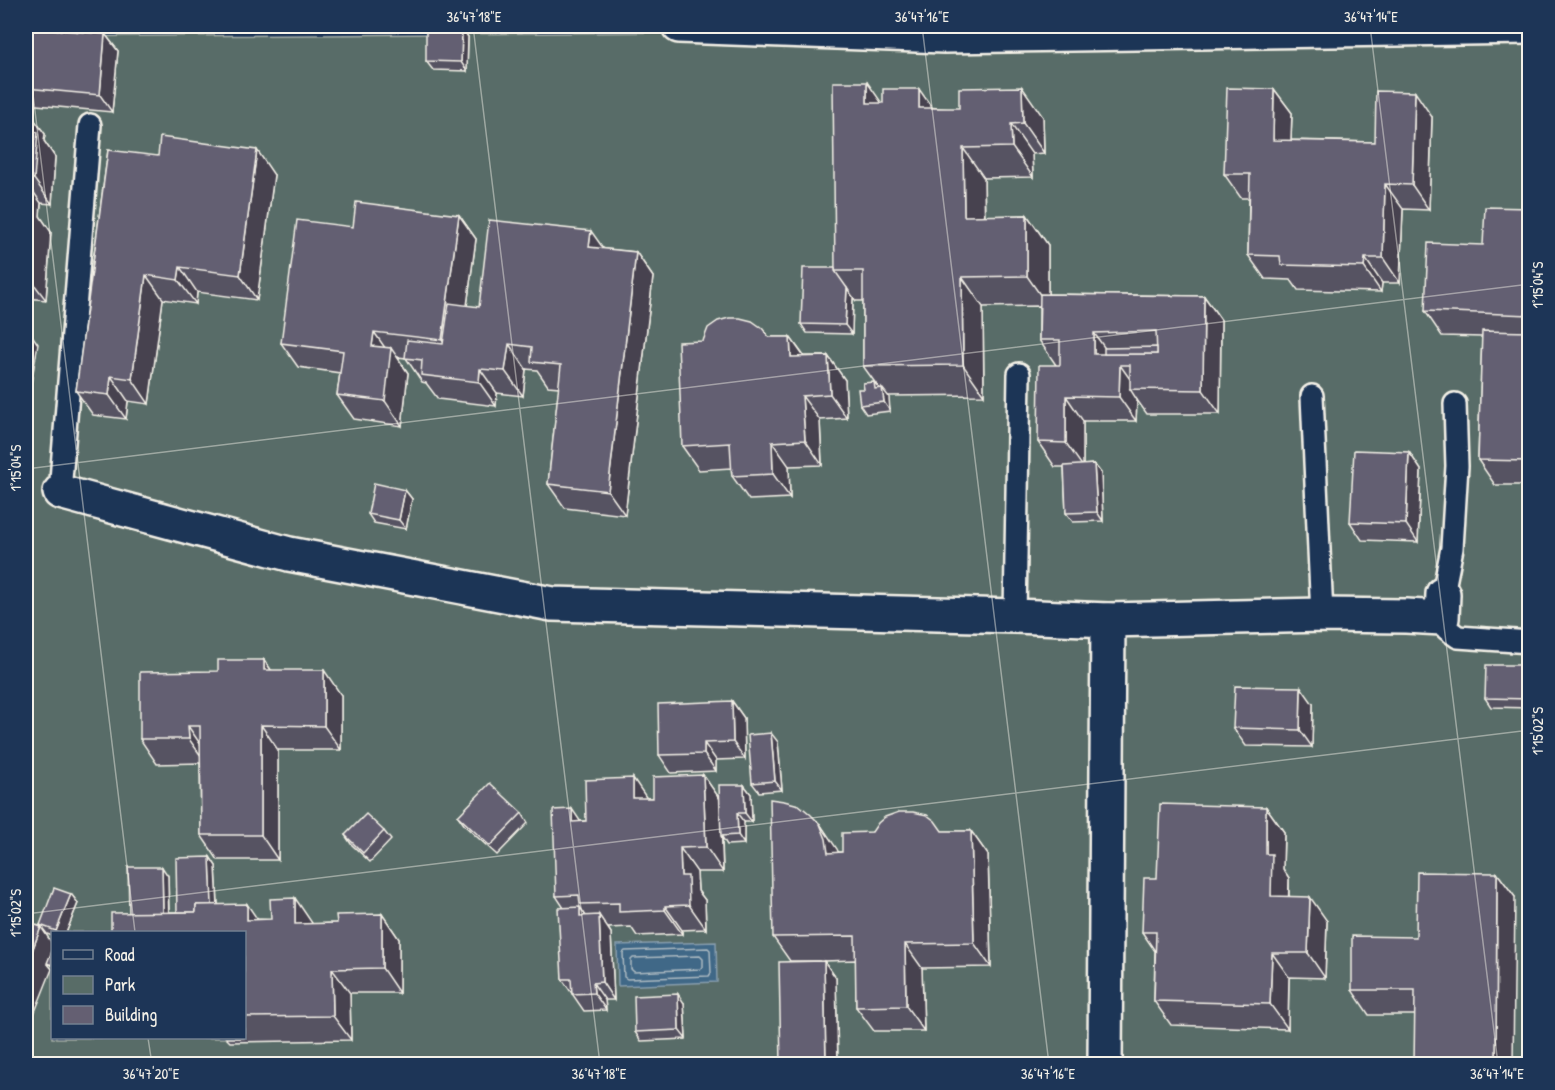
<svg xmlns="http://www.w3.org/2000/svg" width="1555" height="1090" viewBox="0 0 1555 1090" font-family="'Patrick Hand',sans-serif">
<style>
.green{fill:#586c67;stroke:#a6aea8;stroke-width:1.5;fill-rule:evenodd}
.water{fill:#406787;stroke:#889eae;stroke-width:1.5}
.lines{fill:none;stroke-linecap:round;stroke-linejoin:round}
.shore{stroke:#acbac1;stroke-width:1.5}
.lane-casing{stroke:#f4f1e8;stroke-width:26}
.street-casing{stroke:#f4f1e8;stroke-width:38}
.secondary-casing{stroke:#f4f1e8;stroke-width:38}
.lane{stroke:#1d3557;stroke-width:21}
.street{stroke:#1d3557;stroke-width:33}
.secondary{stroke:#1d3557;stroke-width:33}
.wall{fill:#565262;stroke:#f4f1e8;stroke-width:1.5}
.shaded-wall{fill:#464250;stroke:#f4f1e8;stroke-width:1.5}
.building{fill:#645f72;stroke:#f4f1e8;stroke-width:1.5;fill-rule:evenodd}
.ticks{fill:none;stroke:#f4f1e8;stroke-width:1.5;stroke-opacity:0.45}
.neatline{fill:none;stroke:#f4f1e8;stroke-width:2}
.ticks-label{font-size:15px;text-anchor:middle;fill:#f4f1e8}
</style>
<rect width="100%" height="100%" fill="#1d3557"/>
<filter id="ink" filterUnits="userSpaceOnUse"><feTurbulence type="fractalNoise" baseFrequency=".0167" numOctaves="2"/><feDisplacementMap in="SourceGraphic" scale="12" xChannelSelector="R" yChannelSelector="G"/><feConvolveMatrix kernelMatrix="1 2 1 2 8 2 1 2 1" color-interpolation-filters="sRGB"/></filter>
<g filter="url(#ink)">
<path class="green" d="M 1529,26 L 1529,1064 L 26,1064 L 26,37 ZM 52,932 L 244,932 L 244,1038 L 52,1038 Z"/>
<path class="water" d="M 716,942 L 717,982 L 618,986 L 617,945 Z"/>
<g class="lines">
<g class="shore">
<path d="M 708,948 L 710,950 L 711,973 L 709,976 L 627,979 L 624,977 L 623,953 L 625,951 Z"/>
<path d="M 700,956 L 703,959 L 703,967 L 701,969 L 634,972 L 631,969 L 631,960 L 633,958 Z"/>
</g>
<defs>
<g id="lane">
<path d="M 1312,396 L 1322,615"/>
<path d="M 60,492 L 90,125"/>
<path d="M 1443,594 L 1452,548 L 1457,466 L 1455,404"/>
<path d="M 1015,616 L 1019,374"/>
<path d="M 1442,618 L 1447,629 L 1458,637 L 1530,642"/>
</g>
<g id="street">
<path d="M 60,492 L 289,554 L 552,604 L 1015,616 L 1108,620 L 1322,615 L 1406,616 L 1442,618 L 1443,594"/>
<path d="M 1105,1064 L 1108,620"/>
</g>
<path id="secondary" d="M 679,26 L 944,36 L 1530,27"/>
</defs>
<use href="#lane" class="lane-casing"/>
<use href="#street" class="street-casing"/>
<use href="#secondary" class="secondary-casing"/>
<use href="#lane" class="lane"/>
<use href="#street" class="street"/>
<use href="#secondary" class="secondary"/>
</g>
<g class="wall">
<path d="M 462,28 L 468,37 L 467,71 L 433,70 L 426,61 Z"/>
<path d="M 105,34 L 118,51 L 112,112 L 26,104 L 26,50 Z"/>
<path d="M 1274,89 L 1292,113 L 1291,140 L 1375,142 L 1432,117 L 1429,210 L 1403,209 L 1400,283 L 1382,283 L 1381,292 L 1298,290 L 1291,280 L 1265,279 L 1248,255 L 1249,198 L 1241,198 L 1224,174 Z"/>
<path d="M 881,103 L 1043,117 L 1044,153 L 1032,154 L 1033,177 L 984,178 L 985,216 L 1027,215 L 1048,245 L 1048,294 L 1204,296 L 1221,320 L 1220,414 L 1147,414 L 1137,400 L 1136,421 L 1083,421 L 1083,465 L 1094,464 L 1101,473 L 1103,521 L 1073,522 L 1066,513 L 1064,467 L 1055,467 L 1038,442 L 1056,365 L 1039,340 L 1039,306 L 983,307 L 984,395 L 888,396 L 890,411 L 866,414 L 860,405 L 864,389 L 874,382 L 879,388 L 863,366 L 863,301 L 856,301 L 853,297 L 852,334 L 807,333 L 801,324 L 835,268 Z"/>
<path d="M 26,109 L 27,110 L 45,134 L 44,141 L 55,157 L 52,204 L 41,203 L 40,216 L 51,232 L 46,300 L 26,298 Z"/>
<path d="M 108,150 L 274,175 L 257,300 L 197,292 L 196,304 L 163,299 L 149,404 L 128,401 L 126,419 L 93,415 L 76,391 Z"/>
<path d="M 1530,208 L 1530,485 L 1495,485 L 1478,460 L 1482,337 L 1442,336 L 1425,311 L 1483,245 Z"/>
<path d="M 459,215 L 476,239 L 467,306 L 479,307 L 603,249 L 636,252 L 653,277 L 625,515 L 565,508 L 548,484 L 559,387 L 548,386 L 537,370 L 526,369 L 523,396 L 497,393 L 496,406 L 438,399 L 426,383 L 422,382 L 406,358 L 397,357 L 408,373 L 402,426 L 354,419 L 337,395 L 340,373 L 298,367 L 281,343 L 353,227 Z"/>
<path d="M 769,337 L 790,337 L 804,356 L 828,356 L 845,380 L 847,418 L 820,420 L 822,465 L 789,466 L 790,498 L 749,500 L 732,476 L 731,468 L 699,470 L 682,446 L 703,341 Z"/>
<path d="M 1409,452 L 1421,470 L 1418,542 L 1362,540 L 1350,522 Z"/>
<path d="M 405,490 L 412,499 L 406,529 L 374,523 L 368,514 Z"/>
<path d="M 264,660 L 271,670 L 341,695 L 341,750 L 278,750 L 278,860 L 218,860 L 201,835 L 200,763 L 157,764 L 140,739 L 218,671 Z"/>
<path d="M 1530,665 L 1530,708 L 1491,707 L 1485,698 Z"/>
<path d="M 732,701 L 744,718 L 745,759 L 716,760 L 716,771 L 671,773 L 659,755 Z"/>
<path d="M 1313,704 L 1312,747 L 1246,746 L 1233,728 Z"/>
<path d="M 778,742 L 782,790 L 759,792 L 752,783 Z"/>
<path d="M 703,775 L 719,798 L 744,785 L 751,794 L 752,822 L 744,822 L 744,844 L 727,845 L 722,837 L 723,872 L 697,872 L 698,891 L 705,900 L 706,929 L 682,930 L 682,934 L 637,936 L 631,927 L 608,928 L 611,933 L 614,1000 L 605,1000 L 606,1010 L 584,1011 L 562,979 L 564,908 L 556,896 L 581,821 L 586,821 L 647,798 L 653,798 Z"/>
<path d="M 1266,807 L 1284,832 L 1283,869 L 1289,878 L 1289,896 L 1327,921 L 1325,978 L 1289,977 L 1288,1029 L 1171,1025 L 1154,1001 L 1155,951 L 1142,932 L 1157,878 Z"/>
<path d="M 522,813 L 528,823 L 497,855 L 465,826 L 458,816 Z"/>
<path d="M 820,824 L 838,852 L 842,852 L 872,832 L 971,831 L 988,855 L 991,967 L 922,968 L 924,1031 L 874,1031 L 856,1007 L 856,960 L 824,961 L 836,978 L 838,1065 L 781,1065 L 819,961 L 790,961 L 773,937 Z"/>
<path d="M 384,831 L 391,840 L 370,862 L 351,844 L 345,835 Z"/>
<path d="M 210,857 L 216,866 L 218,905 L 258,919 L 312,924 L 337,923 L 382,914 L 399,939 L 399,993 L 350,993 L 351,1040 L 230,1042 L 226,1038 L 244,1038 L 244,933 L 129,913 L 168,876 L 169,912 L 177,912 Z"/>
<path d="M 1497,873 L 1515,897 L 1415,1015 L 1369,1015 L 1352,990 L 1416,937 Z"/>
<path d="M 71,894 L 78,903 L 66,933 L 52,933 L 52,936 L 47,934 L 40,925 Z"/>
<path d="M 684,1003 L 686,1039 L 641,1041 L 635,1032 Z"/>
</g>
<g class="shaded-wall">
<path d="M 462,28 L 468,37 L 467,71 L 461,62 Z"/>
<path d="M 105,34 L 118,51 L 112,112 L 100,95 Z"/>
<path d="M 867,82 L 888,112 L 867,103 Z"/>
<path d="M 1022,87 L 1043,117 L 1044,153 L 1023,123 Z"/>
<path d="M 919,89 L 940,119 L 919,108 Z"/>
<path d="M 1274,89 L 1292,113 L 1290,164 L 1273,140 Z"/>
<path d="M 1415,92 L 1432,117 L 1429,210 L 1412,185 Z"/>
<path d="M 27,110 L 45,134 L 44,141 L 55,157 L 52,204 L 34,179 L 26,131 Z"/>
<path d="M 1011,124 L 1032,154 L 1033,177 L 1012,147 Z"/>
<path d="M 963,148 L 984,178 L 985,246 L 964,216 Z"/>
<path d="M 257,150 L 274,175 L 257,300 L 240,275 Z"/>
<path d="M 26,181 L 41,203 L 40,216 L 51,232 L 46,300 L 28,276 L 26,212 Z"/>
<path d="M 1385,184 L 1403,209 L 1400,283 L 1383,258 Z"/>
<path d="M 459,215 L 476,239 L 459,365 L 442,340 Z"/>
<path d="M 1027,215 L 1048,245 L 1048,306 L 1027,276 Z"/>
<path d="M 591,231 L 608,255 L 589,247 Z"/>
<path d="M 636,252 L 653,277 L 625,515 L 608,491 Z"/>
<path d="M 1365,258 L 1382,283 L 1381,292 L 1364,267 Z"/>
<path d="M 180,267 L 197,292 L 196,304 L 178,280 Z"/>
<path d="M 146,275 L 163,299 L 149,404 L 132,379 Z"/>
<path d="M 962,277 L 983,307 L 984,395 L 963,365 Z"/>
<path d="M 847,288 L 853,297 L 852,334 L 845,325 Z"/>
<path d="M 1204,296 L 1221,320 L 1220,414 L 1203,390 Z"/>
<path d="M 26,327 L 38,344 L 26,412 Z"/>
<path d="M 374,332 L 390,355 L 391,348 L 408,373 L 402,426 L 385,401 L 372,346 Z"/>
<path d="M 1094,333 L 1111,357 L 1094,354 Z"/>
<path d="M 790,337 L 807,361 L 791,357 Z"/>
<path d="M 509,344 L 526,369 L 523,396 L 505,371 Z"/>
<path d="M 828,356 L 845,380 L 847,418 L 830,394 Z"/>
<path d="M 1120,365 L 1137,389 L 1130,389 L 1137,400 L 1136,421 L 1119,397 Z"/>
<path d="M 480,369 L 497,393 L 496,406 L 479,382 Z"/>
<path d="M 111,376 L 128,401 L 126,419 L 109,395 Z"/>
<path d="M 882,388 L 889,397 L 890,411 L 884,402 Z"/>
<path d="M 802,396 L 820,420 L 822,465 L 805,440 Z"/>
<path d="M 1066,396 L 1083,421 L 1083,467 L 1066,443 Z"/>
<path d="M 772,442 L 789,466 L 790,498 L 773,474 Z"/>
<path d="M 1409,452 L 1421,470 L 1418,542 L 1406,524 Z"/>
<path d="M 1094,464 L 1101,473 L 1103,521 L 1097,512 Z"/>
<path d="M 405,490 L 412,499 L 406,529 L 399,520 Z"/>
<path d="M 264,660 L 281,684 L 264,670 Z"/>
<path d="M 324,670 L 341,695 L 341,750 L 324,726 Z"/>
<path d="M 1301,687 L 1313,704 L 1312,747 L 1300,730 Z"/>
<path d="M 732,701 L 744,718 L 745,759 L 733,742 Z"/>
<path d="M 261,725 L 278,750 L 278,860 L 261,835 Z"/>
<path d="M 188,726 L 205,751 L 206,763 L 189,739 Z"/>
<path d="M 771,733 L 778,742 L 782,790 L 775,781 Z"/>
<path d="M 704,743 L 716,760 L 716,771 L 704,754 Z"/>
<path d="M 703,775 L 720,799 L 723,872 L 706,847 Z"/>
<path d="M 633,778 L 650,803 L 633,798 Z"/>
<path d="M 744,785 L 751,794 L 752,822 L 745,813 Z"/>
<path d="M 1266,807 L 1284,832 L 1283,869 L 1289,878 L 1288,920 L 1271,896 L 1266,854 Z"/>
<path d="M 572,809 L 589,834 L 572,822 Z"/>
<path d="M 737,813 L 744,822 L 744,844 L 738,835 Z"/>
<path d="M 820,824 L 837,849 L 843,863 L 828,853 Z"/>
<path d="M 971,831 L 988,855 L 991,967 L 974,943 Z"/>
<path d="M 680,848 L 697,872 L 698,891 L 705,900 L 706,929 L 689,905 L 681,876 Z"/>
<path d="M 210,857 L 216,866 L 219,927 L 212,918 Z"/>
<path d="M 162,867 L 168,876 L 169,927 L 163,918 Z"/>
<path d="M 1497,873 L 1515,897 L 1513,1065 L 1496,1065 Z"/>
<path d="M 71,894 L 78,903 L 66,933 L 58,933 L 56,931 Z"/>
<path d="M 1310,897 L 1327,921 L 1325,978 L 1308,953 Z"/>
<path d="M 295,898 L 312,923 L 313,949 L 295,924 Z"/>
<path d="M 247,904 L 264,929 L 247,920 Z"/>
<path d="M 665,906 L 682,930 L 682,934 L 665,910 Z"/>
<path d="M 580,907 L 592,925 L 580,916 Z"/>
<path d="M 382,914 L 399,939 L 399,993 L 382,968 Z"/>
<path d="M 599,915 L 611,933 L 614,1000 L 602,982 Z"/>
<path d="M 41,927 L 52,943 L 52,965 L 47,963 L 52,969 L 26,1034 L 26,967 Z"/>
<path d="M 905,944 L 922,968 L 924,1031 L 906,1006 Z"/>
<path d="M 1272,953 L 1289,977 L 1288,1029 L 1270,1004 Z"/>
<path d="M 824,961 L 836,978 L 838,1065 L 826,1065 Z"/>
<path d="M 332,969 L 350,993 L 351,1040 L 333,1016 Z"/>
<path d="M 593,983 L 605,1000 L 606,1010 L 594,993 Z"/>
<path d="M 678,994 L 684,1003 L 686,1039 L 679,1030 Z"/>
</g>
<g class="building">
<path d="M 28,27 L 105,34 L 100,95 L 26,88 L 26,50 Z"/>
<path d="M 426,28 L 462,28 L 461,62 L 426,61 Z"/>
<path d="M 833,82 L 867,82 L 867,103 L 883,103 L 883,89 L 919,89 L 919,108 L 959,108 L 959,88 L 1022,87 L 1023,123 L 1011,124 L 1012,147 L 963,148 L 964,216 L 1027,215 L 1027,276 L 962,277 L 963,365 L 863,366 L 863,271 L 835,271 Z"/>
<path d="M 1227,88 L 1274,89 L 1273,140 L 1375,142 L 1376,91 L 1415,92 L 1412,185 L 1385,184 L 1383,258 L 1365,258 L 1364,267 L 1281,265 L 1280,256 L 1248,255 L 1250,174 L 1224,174 Z"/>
<path d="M 26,109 L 27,110 L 26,131 L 38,132 L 34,179 L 26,178 Z"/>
<path d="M 160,137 L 257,150 L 240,275 L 180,267 L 178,280 L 146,275 L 132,379 L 111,376 L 109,395 L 76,391 L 108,150 L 158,156 Z"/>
<path d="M 356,202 L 459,215 L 442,340 L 374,332 L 372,346 L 391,348 L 385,401 L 337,395 L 343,351 L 281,343 L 297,220 L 353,227 Z"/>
<path d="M 26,207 L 34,208 L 28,276 L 26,275 Z"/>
<path d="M 1485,207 L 1530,208 L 1530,315 L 1425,311 L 1428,243 L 1483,245 Z"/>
<path d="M 489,220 L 591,231 L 589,247 L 636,252 L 608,491 L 548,484 L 561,365 L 531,362 L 532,347 L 509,344 L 505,371 L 480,369 L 479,382 L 421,375 L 422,360 L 405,358 L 407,340 L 443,344 L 449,303 L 479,307 Z"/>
<path d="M 803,268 L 835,268 L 835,271 L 847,288 L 845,325 L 801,324 Z"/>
<path d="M 1040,294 L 1204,296 L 1203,390 L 1130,389 L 1130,365 L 1120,365 L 1119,397 L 1066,396 L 1066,443 L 1038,442 L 1039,365 L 1060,365 L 1060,340 L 1039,340 ZM 1156,331 L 1157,354 L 1094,354 L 1094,333 Z"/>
<path d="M 729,318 L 740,318 L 752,321 L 762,328 L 769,337 L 790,337 L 791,357 L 828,356 L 830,394 L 802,396 L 805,440 L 772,442 L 773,474 L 732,476 L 730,443 L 682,446 L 678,342 L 703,341 L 708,328 L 718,321 Z"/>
<path d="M 1482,331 L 1530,332 L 1530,461 L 1478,460 Z"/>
<path d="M 1157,347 L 1157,354 L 1104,354 L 1104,348 Z"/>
<path d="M 874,382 L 875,389 L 882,388 L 884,402 L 860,405 L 858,389 L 864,389 L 863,383 Z"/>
<path d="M 1354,450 L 1409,452 L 1406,524 L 1350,522 Z"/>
<path d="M 1094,464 L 1097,512 L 1066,513 L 1064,466 Z"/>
<path d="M 374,483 L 405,490 L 399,520 L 368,514 Z"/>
<path d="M 218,660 L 264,660 L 264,670 L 324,670 L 324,726 L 261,725 L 261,835 L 201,835 L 200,726 L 188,726 L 189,739 L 140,739 L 140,672 L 218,671 Z"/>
<path d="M 1486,665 L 1530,665 L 1530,699 L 1485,698 Z"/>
<path d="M 1235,686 L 1301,687 L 1300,730 L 1233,728 Z"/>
<path d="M 732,701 L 733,742 L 704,743 L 704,754 L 659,755 L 658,704 Z"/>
<path d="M 771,733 L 775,781 L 752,783 L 748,735 Z"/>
<path d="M 703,775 L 706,847 L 680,848 L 681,876 L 688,876 L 689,905 L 665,906 L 665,910 L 619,912 L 619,903 L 580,904 L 579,895 L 556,896 L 553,810 L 572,809 L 572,822 L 586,821 L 585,780 L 633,778 L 633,798 L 653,798 L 653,777 Z"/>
<path d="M 490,783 L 522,813 L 490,846 L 458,816 Z"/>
<path d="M 719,785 L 744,785 L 745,813 L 737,813 L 738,835 L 721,836 Z"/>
<path d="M 770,799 L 784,801 L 799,805 L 810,814 L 820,824 L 826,839 L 828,853 L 842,852 L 842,833 L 872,832 L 878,823 L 885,817 L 899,812 L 913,812 L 927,815 L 935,821 L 942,831 L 971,831 L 974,943 L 905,944 L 906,1006 L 856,1007 L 855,936 L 773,937 Z"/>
<path d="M 1160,804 L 1266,807 L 1266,854 L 1272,854 L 1271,896 L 1310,897 L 1308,953 L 1272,953 L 1270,1004 L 1154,1001 L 1156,932 L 1142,932 L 1144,878 L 1157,878 Z"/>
<path d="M 366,814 L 384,831 L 363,853 L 345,835 Z"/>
<path d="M 210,857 L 212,905 L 196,905 L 196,912 L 177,912 L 176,858 Z"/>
<path d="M 128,867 L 162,867 L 163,913 L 129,913 Z"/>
<path d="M 1417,872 L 1497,873 L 1496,1065 L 1414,1065 L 1415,990 L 1352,990 L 1352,936 L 1416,937 Z"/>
<path d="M 54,888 L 71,894 L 56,931 L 40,925 Z"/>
<path d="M 295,898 L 295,924 L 337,923 L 336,915 L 382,914 L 382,968 L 332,969 L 333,1016 L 244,1017 L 244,933 L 111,933 L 111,913 L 196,912 L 196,905 L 247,904 L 247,920 L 271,919 L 270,899 Z"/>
<path d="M 580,907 L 580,916 L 599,915 L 602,982 L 593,983 L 594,993 L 572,994 L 571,979 L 562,979 L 558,908 Z"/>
<path d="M 26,921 L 41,927 L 26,967 Z"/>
<path d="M 52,951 L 52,965 L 47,963 Z"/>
<path d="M 824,961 L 826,1065 L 781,1065 L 779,962 Z"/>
<path d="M 678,994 L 679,1030 L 635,1032 L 634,996 Z"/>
</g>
</g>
<path class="ticks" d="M 473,26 L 600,1064M 922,26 L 1049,1064M 1370,26 L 1498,1064M 26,37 L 135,932M 26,469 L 1530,284M 26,914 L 1530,730M 148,1038 L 152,1064"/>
<rect width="1555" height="1090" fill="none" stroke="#1d3557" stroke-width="66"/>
<rect x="51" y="931" width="195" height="108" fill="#1d3557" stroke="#738091" stroke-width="1.5"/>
<rect x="63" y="950" width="30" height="9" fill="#1d3557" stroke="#738091" stroke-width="1.5"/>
<text x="105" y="961" font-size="18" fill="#f4f1e8">Road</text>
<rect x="63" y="976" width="30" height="18" fill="#586c67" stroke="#738091" stroke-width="1.5"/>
<text x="105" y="991" font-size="18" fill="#f4f1e8">Park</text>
<rect x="63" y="1006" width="30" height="18" fill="#645f72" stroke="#738091" stroke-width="1.5"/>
<text x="105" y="1021" font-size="18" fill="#f4f1e8">Building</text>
<rect x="33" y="33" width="1489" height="1024" class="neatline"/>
<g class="ticks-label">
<text x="474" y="22">36°47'18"E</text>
<text x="922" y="22">36°47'16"E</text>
<text x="1371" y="22">36°47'14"E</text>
<text transform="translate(1538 285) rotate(-90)" y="5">1°15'04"S</text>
<text transform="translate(16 468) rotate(-90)" y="5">1°15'04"S</text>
<text transform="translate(1538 731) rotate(-90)" y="5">1°15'02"S</text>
<text transform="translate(16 913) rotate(-90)" y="5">1°15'02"S</text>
<text x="151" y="1079">36°47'20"E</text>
<text x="599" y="1079">36°47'18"E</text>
<text x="1048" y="1079">36°47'16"E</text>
<text x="1497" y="1079">36°47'14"E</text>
</g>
</svg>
